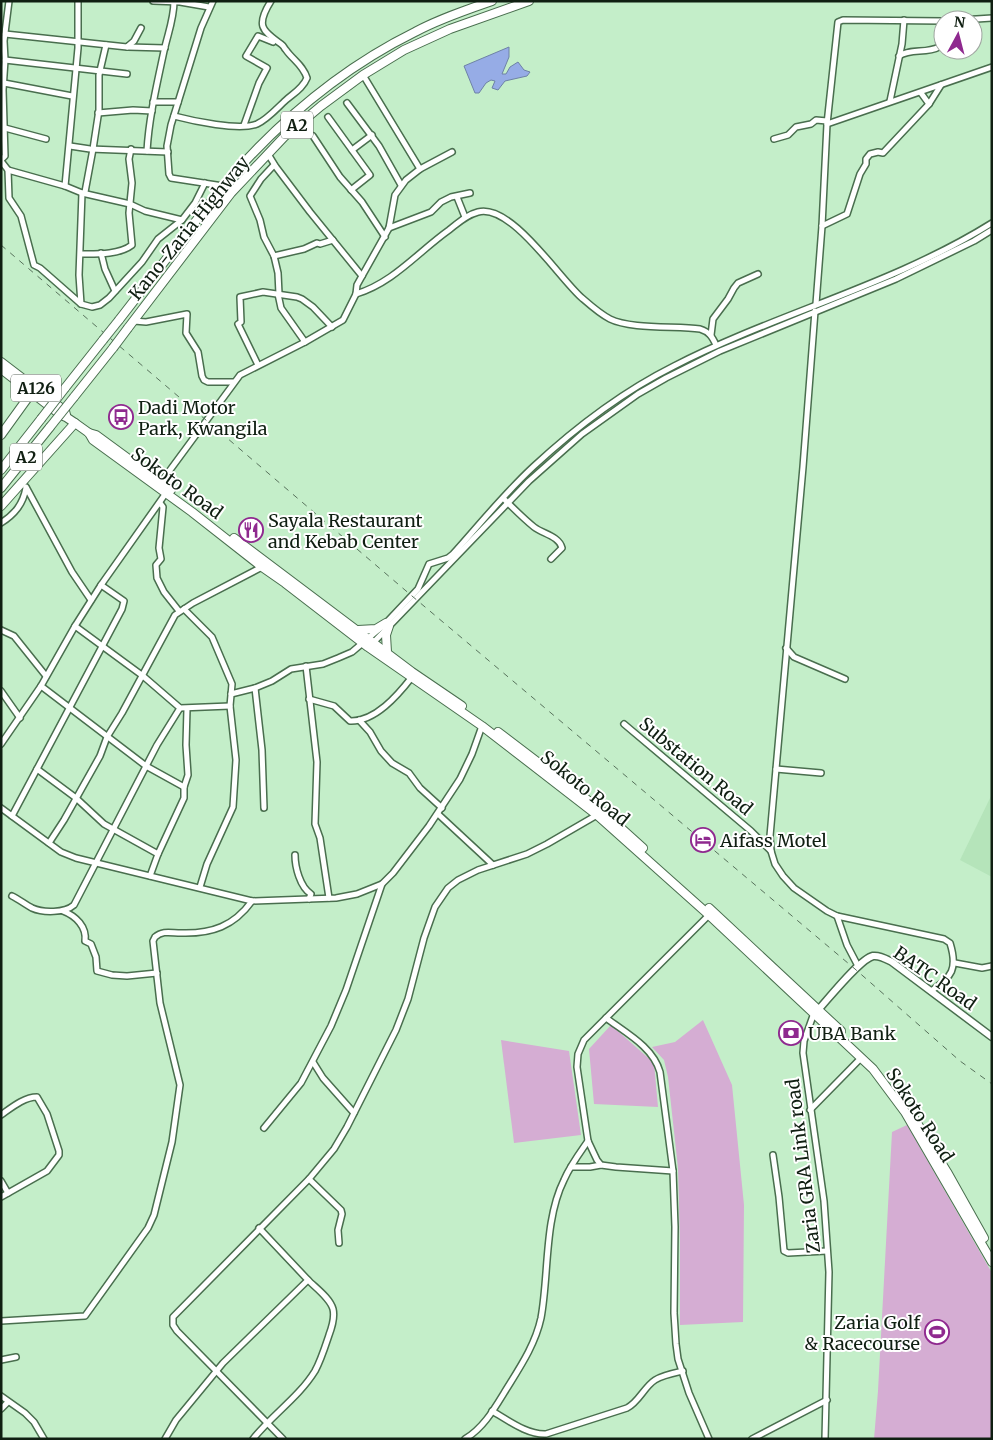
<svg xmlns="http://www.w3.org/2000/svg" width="993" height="1440" viewBox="0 0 993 1440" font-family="Merriweather,serif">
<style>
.built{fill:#b5e4ba}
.green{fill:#d5add3}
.water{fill:#96ace6;stroke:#6e82a6}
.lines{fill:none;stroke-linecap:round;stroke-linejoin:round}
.minor-casing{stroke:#496e4e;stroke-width:8}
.tertiary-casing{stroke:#496e4e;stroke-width:9}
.primary-casing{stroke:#496e4e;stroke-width:10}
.trunk-casing{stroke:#496e4e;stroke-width:10}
.minor{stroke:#fff;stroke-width:5}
.tertiary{stroke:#fff;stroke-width:6}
.primary{stroke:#fff;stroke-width:8}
.trunk{stroke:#fff;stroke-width:8}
.rail{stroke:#58725c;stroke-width:1;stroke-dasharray:6 6;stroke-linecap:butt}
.trunk-bridge-casing{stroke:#496e4e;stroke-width:10;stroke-linecap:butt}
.trunk-bridge{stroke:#fff;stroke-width:8}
.labels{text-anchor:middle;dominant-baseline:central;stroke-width:4;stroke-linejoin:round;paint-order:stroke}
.shield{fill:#fff;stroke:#586259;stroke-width:1}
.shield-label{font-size:16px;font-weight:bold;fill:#101f12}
.street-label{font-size:18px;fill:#101f12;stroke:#fff}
.poi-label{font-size:18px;fill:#101f12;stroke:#fff;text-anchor:start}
</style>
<rect width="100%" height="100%" fill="#c4eec9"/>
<path class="built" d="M 992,794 L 992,877 L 960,860 Z"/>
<g class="green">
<path d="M 703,1020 L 732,1085 L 744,1205 L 743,1322 L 680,1325 L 680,1240 L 678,1168 L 668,1077 L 664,1060 L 652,1047 L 675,1042 Z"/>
<path d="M 611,1025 L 654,1063 L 658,1107 L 594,1104 L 589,1049 Z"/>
<path d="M 501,1040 L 569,1051 L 581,1135 L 514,1143 Z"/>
<path d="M 907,1125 L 992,1273 L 992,1439 L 874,1439 L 878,1391 L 892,1132 Z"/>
</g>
<path class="water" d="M 509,47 L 509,57 L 502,74 L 506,74 L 510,67 L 518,62 L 524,70 L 530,72 L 527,76 L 505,81 L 498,90 L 492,88 L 495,81 L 491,80 L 486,83 L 479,93 L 475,93 L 464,66 Z"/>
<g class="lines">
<defs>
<g id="minor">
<path d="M 153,1 L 180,2 L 209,7"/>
<path d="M 213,1 L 201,28 L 171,125 L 167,146 L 169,174 L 171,178 L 223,186"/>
<path d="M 961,20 L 992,18"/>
<path d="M 5,34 L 127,47 L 134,41 L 141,28"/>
<path d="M 128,47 L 165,48"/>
<path d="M 899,56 C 911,48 926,54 939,47 L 941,22"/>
<path d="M 5,60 L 127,74"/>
<path d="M 363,75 L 420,169"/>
<path d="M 4,83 L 72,96"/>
<path d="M 921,93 L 929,104"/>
<path d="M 890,101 L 902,44 L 904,20"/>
<path d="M 153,102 L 178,102"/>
<path d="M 347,103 L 379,146 L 401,185"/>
<path d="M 98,113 L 133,110 L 152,111"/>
<path d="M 174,116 C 193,121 239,131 257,124 C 268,119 277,108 286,100 C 294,93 303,88 307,78 C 303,65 293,60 286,50 C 283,47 285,47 281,44 C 261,30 256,25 271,1"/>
<path d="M 328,117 L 370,175 L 351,190"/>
<path d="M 827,124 L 992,67"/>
<path d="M 244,125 L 259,83 L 267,68 L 246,56 L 258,36 L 273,42"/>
<path d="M 5,128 L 46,139"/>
<path d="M 313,136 L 340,177 L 362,202 L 385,237"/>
<path d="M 774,139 L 788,135 L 796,127 L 811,124 L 816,120 L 827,121"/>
<path d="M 70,146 L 90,149 L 168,152"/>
<path d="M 352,150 L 372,135"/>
<path d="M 147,151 C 149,117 157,84 164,51 C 168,33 174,19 174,1"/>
<path d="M 268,154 L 276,167 L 310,212 L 362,276"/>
<path d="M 1,160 L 5,156 L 3,90 L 5,60 L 4,41 L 9,1"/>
<path d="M 1,161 L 8,170 L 65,186 L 82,193 L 130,204 L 145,211 L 182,220"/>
<path d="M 274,165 L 261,179 L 250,196 L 260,220 L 264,237 L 274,256 L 278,273 L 279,294"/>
<path d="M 8,170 L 9,198 L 21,216 L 34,265 L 40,268 L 81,304 L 92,307 L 100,305 L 109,298 L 142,262 L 158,239 L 182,220 L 195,203 L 205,183"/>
<path d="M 65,186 L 78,48 L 78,1"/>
<path d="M 85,192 L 93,149 L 99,110 L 99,75 L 106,45"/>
<path d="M 457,197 L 465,217"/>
<path d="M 822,226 L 847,214 L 860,174 L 866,164 L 866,159 L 870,154 L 878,152 L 883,153 L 929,104 L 941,85"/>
<path d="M 389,228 L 431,212 L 441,202 L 451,197 L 470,193"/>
<path d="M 101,253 L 105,269 L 115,291"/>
<path d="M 81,254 C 96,254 119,255 132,245 L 129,213 L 132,183 L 129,159 L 131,149"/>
<path d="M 274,256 L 304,249 L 317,243 L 320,244 L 333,240"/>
<path d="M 278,294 L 281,308 L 305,342"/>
<path d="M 356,294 C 393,283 418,252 449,230 C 458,223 466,215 478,212 C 511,203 559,278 582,298 C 590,305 600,314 610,319 C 630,329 675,326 700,329 C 709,332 712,336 716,345"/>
<path d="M 81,304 L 79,275 L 82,193"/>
<path d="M 816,304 L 822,226 L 827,124 L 838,22 L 843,20 L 943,21"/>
<path d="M 815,311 L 803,467 L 770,836 L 771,851 L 775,864 L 783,876 L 794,888 L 827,911 L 837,916 L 944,939 L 950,943 C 958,969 952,977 931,991"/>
<path d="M 134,321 L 146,322 L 187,314 L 186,333 L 198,352 L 202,376 L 204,380 L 208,382 L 233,382"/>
<path d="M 711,335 L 713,319 L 728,299 L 734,288 L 738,283 L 758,274"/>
<path d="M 258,365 L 238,324 L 241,322 L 240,297 L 263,292 L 297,297 L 302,299 L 313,307 L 332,327"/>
<path d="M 159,485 L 240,375 L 305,342 L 343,320 L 356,294 L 357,285 L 362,276 L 389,228 L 395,195 L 406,180 L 420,169 L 452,152"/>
<path d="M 26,487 L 72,572 L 91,600"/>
<path d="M 505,500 C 514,509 524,519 534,527 C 543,534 559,536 562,548 L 551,559"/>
<path d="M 160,503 L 163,507 L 159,548 L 161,559 L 156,565 L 157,578 L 164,592 L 179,611"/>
<path d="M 1,523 C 15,514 23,504 26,488"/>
<path d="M 184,609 L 212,637 L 232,684 L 230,706 L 236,760 L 233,807 L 207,864 L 200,887"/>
<path d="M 385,624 L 418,589 L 429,564 L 448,558 L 453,554 C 479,525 504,494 533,467 C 575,428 622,392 674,366 C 777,313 893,285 992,223"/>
<path d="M 75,626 L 143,676 L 180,708 L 230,706"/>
<path d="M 1,630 L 14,636 L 46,676"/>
<path d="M 372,644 L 529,481 L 582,434 L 638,394 L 666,378 L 720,351 L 896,279 L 974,241 L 992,230"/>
<path d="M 786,648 L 794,657 L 845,679"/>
<path d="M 306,666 L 317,762 L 315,824 L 320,838 L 329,898"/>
<path d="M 41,686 L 146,766 L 184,787"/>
<path d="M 255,688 L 262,750 L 264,808"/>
<path d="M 1,691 L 20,718"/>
<path d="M 231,694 L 255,688 L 272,681 L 291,669 L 323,664 L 338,658 L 352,652 L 379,629"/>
<path d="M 309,699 L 334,706 L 350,721 C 375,722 398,695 412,677"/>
<path d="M 359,720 L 370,732 L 381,751 L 392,763 L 409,773 L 420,788 L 442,808"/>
<path d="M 624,724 L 751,831 L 771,851"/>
<path d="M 1,744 L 41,686 L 75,626 L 101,585 L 166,493"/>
<path d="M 37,769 L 76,798 L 104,824 L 158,854"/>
<path d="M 776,769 L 821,773"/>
<path d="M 1,808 L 61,852 L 76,858 L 252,901 L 336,898 L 357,894 L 382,884 L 393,873 L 429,826 L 460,779 L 472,754 L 482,726"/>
<path d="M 438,814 L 493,865"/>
<path d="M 12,816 L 122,609 L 124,601 L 101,585"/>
<path d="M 49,843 L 64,820 L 100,756 L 107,737 L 122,713 L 175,615 L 193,603 L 262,567"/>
<path d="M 295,855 C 295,867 300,887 311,894 L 309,899"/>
<path d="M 150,876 L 158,854 L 184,798 L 184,787 L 188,775 L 186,745 L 187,709"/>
<path d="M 12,896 C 18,899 25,904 32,908 C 43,913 65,913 74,905 L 157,745 L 180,708"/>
<path d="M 63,911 C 76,916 87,927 85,941 L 91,944 L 96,957 L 97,971 L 112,975 L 127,976 L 157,973"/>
<path d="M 837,916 L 847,945 L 858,966"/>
<path d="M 955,963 L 982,968 L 992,966"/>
<path d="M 814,1013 L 804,1041 L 803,1053 L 824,1201 L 829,1272 L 825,1439"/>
<path d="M 606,1018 C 626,1033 653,1047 660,1072 L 673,1171 L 675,1227 L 674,1313 L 676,1344 L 678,1359 L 689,1393 L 709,1439"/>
<path d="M 313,1062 L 323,1078 L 354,1113"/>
<path d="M 810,1110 L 861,1058"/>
<path d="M 1,1115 C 11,1108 24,1097 37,1097 L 47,1114 L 59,1151 L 59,1155 L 47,1171 L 1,1197"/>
<path d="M 264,1128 L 301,1083 L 331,1026 L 346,990 L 382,884"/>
<path d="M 773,1155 L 779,1197 L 784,1251 L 788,1253 L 827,1251"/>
<path d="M 571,1167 L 590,1167 L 601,1165"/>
<path d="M 673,1171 L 616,1167 L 601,1165 L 597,1160 L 588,1141 L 577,1067 L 578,1054 L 584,1040 L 709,915"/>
<path d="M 309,1179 L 341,1210 L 342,1214 L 338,1230 L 339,1243"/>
<path d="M 1,1181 L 8,1193"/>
<path d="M 1,1321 L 85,1316 L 148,1228 L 154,1215 L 172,1142 L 180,1085 L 160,1003 L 153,941 L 155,937 C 163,930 171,933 181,933 C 212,934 234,926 252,901"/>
<path d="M 1,1360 L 16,1357"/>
<path d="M 1,1396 L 25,1413 L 34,1422 L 44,1439"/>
<path d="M 1,1409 L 8,1402"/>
<path d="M 492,1411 C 508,1420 527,1435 546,1434 L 627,1408 C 639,1402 644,1387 655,1380 C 663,1375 674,1373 683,1371"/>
<path d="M 165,1439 L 176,1420 L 223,1363 L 308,1280 L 259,1228"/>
<path d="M 253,1439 C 272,1415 299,1397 315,1371 C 321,1360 325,1347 329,1335 C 332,1327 335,1317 333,1309 C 330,1298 316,1288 308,1280"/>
<path d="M 283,1439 L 177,1331 L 173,1325 L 173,1317 L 309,1179 L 334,1149 L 347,1127 L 396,1030 L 408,999 L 424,938 L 435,907 L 448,888 L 458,880 L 478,870 L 527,854 L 547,844 L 597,815"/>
<path d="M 465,1439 C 483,1428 493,1411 504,1393 C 518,1370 535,1346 541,1318 C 549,1275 544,1220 564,1180 C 570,1166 579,1154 588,1141"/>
<path d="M 752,1439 L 827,1400"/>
</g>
<path id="tertiary" d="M 819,1009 C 829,998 860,959 873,956 C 880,955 886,959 892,962 L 992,1037"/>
<g id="primary">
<path d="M 75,423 L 89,433 L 93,440 L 192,512 L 262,567 L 285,583 L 368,647 L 482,726 L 597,815 L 709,915 L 873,1069 L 905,1112 L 992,1262"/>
<path d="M 89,433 L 96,435 L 171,490"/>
<path d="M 234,538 L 412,672 L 462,706"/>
<path d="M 358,630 L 376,629 L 386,623"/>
<path d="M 387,652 L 386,635 L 389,626"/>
<path d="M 498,732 L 602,811 L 643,848"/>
<path d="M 709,908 L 841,1031"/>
<path d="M 914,1118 L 947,1172 L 984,1238"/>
</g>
<g id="trunk">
<path d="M 119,320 L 223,186 C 277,123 340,69 415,32 C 439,19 466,10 492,1"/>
<path d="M 128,328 L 231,193 L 284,137 L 321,106 L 363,75 L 404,50 L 450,29 L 529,1"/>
<path d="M 1,362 L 65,411 L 66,415"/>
<path d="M 1,369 L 61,415 L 66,417 L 75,423 L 1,506"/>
<path d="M 65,388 L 103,340"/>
<path d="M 74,397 L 113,348"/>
<path d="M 1,435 L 32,392"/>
<path d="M 1,470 L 41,419"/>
<path d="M 1,488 L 50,427"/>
</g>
</defs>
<use href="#minor" class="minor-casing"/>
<use href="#tertiary" class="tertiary-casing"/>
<use href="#primary" class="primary-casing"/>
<use href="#trunk" class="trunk-casing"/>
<use href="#minor" class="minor"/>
<use href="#tertiary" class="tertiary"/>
<use href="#primary" class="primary"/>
<use href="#trunk" class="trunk"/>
<path class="rail" d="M 1,245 L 412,596 L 855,969 L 960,1061 L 992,1084"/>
<defs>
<g id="trunk-bridge">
<path d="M 103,340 L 119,320"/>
<path d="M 113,348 L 128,328"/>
<path d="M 41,419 L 65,388"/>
<path d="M 50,427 L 74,397"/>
</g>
</defs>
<use href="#trunk-bridge" class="trunk-bridge-casing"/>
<use href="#trunk-bridge" class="trunk-bridge"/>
</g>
<defs>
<symbol id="bus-ring" viewBox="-11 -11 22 22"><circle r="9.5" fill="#fff" stroke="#8f298f" stroke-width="1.5"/><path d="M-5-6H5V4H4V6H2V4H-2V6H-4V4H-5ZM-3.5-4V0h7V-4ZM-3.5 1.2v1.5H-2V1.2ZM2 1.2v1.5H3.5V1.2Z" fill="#8f298f"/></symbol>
<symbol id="restaurant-ring" viewBox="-11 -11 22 22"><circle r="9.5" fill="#fff" stroke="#8f298f" stroke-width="1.5"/><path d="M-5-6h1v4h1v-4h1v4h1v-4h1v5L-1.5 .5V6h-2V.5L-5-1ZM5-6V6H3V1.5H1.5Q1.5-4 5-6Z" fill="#8f298f"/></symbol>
<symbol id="hotel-ring" viewBox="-11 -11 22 22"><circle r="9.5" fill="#fff" stroke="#8f298f" stroke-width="1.5"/><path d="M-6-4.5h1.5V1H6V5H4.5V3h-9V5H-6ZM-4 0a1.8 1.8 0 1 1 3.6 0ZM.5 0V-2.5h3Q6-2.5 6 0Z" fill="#8f298f"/></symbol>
<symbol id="bank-ring" viewBox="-11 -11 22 22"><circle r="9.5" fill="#fff" stroke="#8f298f" stroke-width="1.5"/><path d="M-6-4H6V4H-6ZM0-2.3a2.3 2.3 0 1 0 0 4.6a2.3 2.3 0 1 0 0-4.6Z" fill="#8f298f"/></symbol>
<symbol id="stadium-ring" viewBox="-11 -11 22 22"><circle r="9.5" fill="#fff" stroke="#8f298f" stroke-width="1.5"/><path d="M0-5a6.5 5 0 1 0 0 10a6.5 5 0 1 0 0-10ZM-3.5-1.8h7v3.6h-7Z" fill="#8f298f"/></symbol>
</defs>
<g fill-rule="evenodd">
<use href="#bus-ring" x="107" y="403" width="28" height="28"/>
<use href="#restaurant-ring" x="237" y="516" width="28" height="28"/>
<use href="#hotel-ring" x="689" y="826" width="28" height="28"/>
<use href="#bank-ring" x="777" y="1019" width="28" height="28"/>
<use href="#stadium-ring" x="923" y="1318" width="28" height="28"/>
</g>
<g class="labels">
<g class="shield">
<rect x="281" y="111.5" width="32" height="27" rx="4"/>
<rect x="11" y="374.5" width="50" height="27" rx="4"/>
<rect x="10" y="443.5" width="32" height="27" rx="4"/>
</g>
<g class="shield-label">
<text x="297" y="125">A2</text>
<text x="36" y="388">A126</text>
<text x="26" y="457">A2</text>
</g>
<g class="street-label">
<text transform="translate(189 228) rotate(-51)">Kano-Zaria Highway</text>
<text transform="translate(177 483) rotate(36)">Sokoto Road</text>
<text transform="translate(696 766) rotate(40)">Substation Road</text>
<text transform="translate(585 788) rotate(39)">Sokoto Road</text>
<text transform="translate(935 978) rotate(35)">BATC Road</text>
<text transform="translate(920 1115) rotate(57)">Sokoto Road</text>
<text transform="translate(803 1166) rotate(-97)">Zaria GRA Link road</text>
</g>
<g class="poi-label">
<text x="138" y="407">Dadi Motor<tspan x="138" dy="21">Park, Kwangila</tspan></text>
<text x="268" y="520">Sayala Restaurant<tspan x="268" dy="21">and Kebab Center</tspan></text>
<text x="720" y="840">Aifass Motel</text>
<text x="808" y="1033">UBA Bank</text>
<text x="920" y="1322" text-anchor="end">Zaria Golf<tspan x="920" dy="21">&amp; Racecourse</tspan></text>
</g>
</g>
<rect width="993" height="1440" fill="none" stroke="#101f12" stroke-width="5"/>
<g transform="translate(958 35) rotate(7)"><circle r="24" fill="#ffffff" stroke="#9fa5a0"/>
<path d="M0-4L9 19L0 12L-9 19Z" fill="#8f298f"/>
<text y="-8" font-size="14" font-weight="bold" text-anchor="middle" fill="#101f12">N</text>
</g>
</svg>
